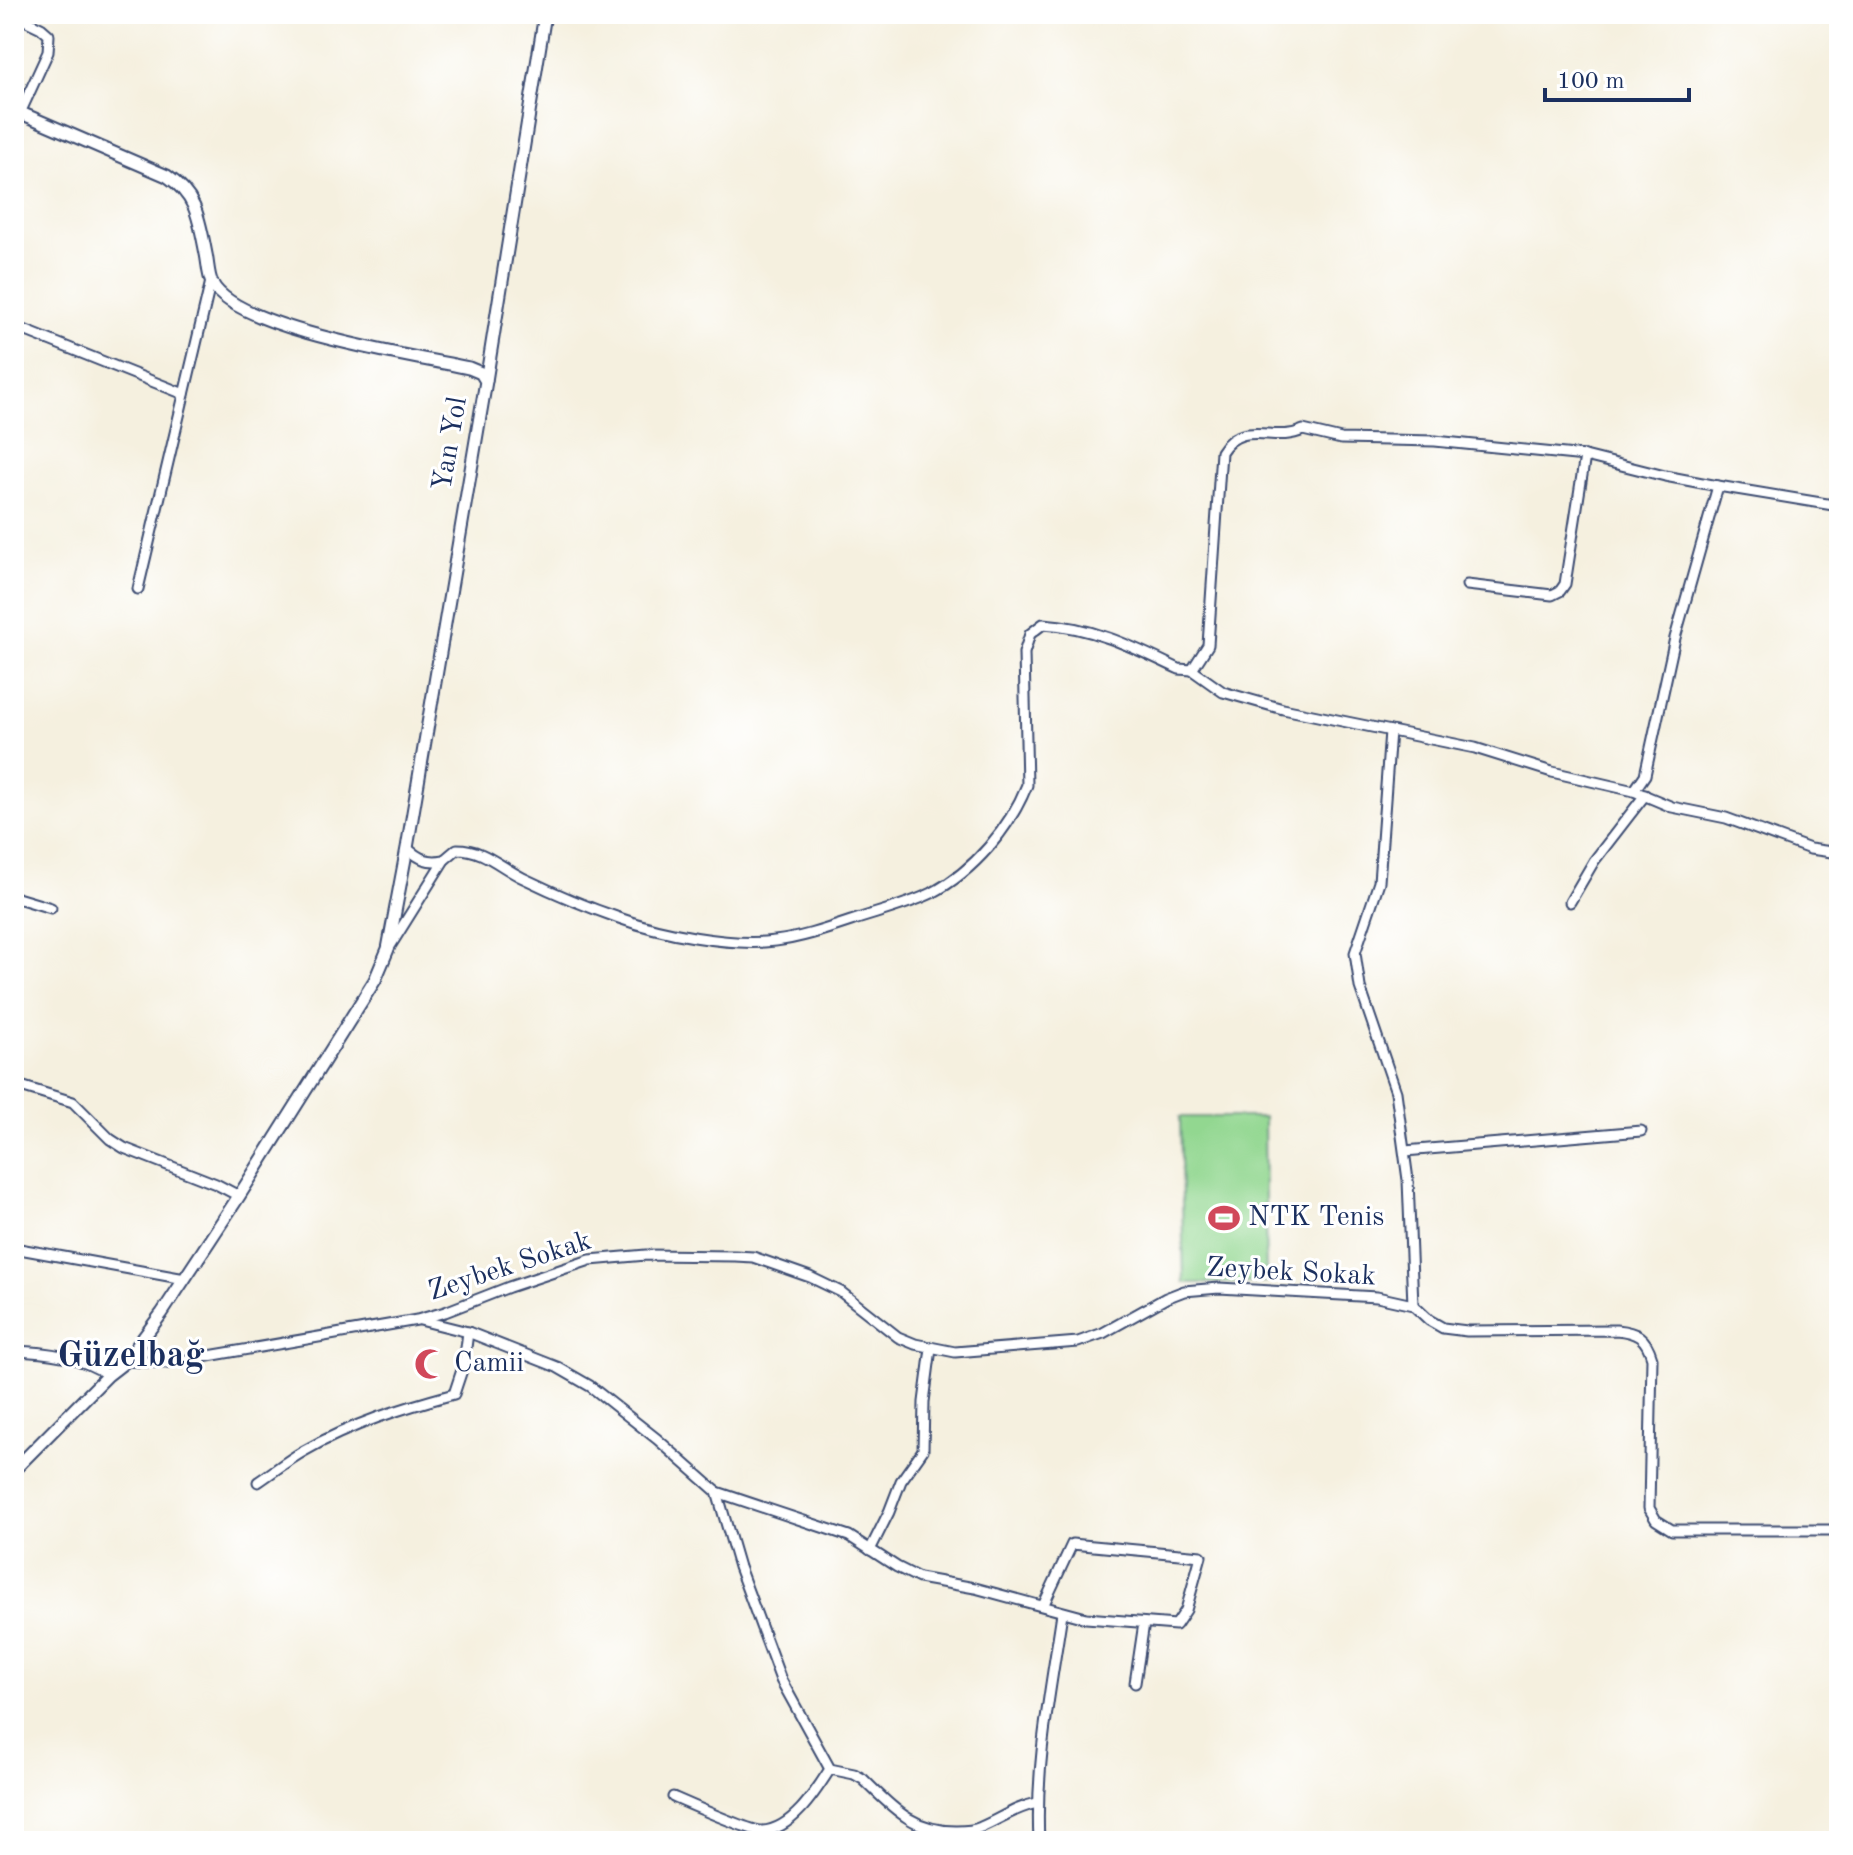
<svg xmlns="http://www.w3.org/2000/svg" width="1853" height="1855" viewBox="0 0 1853 1855" font-family="'Old Standard TT',serif">
<style>
.green{fill:#92d790;stroke:#568377;stroke-width:2}
.lines{fill:none;stroke-linecap:round;stroke-linejoin:round}
.minor-casing{stroke:#3c4c71;stroke-width:13}
.tertiary-casing{stroke:#3c4c71;stroke-width:15}
.minor{stroke:#fff;stroke-width:9}
.tertiary{stroke:#fff;stroke-width:11}
.labels{text-anchor:middle;dominant-baseline:central;stroke-width:6;stroke-linejoin:round;paint-order:stroke}
.street-label{font-size:28px;fill:#1b2f5e;stroke:#fff}
.poi-label{font-size:28px;fill:#1b2f5e;stroke:#fff;text-anchor:start}
.district-label{font-size:36px;font-weight:bold;fill:#1b2f5e;stroke:#fff}
</style>
<rect width="100%" height="100%" fill="#fff"/>
<filter id="ink" filterUnits="userSpaceOnUse"><feTurbulence type="fractalNoise" baseFrequency=".0125" numOctaves="2"/><feDisplacementMap in="SourceGraphic" scale="16" xChannelSelector="R" yChannelSelector="G"/><feConvolveMatrix kernelMatrix="1 2 1 2 8 2 1 2 1" color-interpolation-filters="sRGB"/></filter>
<filter id="wash" filterUnits="userSpaceOnUse"><feTurbulence type="fractalNoise" baseFrequency=".006" numOctaves="4" result="noise"/><feDisplacementMap in="SourceGraphic" scale="32" xChannelSelector="R" yChannelSelector="G"/><feGaussianBlur stdDeviation="1.8" result="paint"/><feColorMatrix in="noise" values="0 0 0 0 0 0 0 0 0 0 0 0 0 0 0 0 0 1.4 0 .05"/><feComposite in="paint" operator="in"/></filter>
<g filter="url(#wash)">
<rect width="100%" height="100%" fill="#f5f0df"/>
<path class="green" d="M 1180,1117 L 1264,1117 L 1266,1283 L 1184,1283 Z"/>
</g>
<g filter="url(#ink)">
<g class="lines">
<defs>
<g id="minor">
<path d="M 14,15 L 41,28 L 49,35 L 48,52 L 20,113"/>
<path d="M 14,326 L 184,394"/>
<path d="M 1467,585 L 1552,595 L 1560,591 L 1565,584 L 1585,456"/>
<path d="M 138,589 L 211,281"/>
<path d="M 1192,670 L 1223,692 L 1283,709 L 1475,748 L 1552,772 L 1634,791 L 1645,775 L 1675,638 L 1718,486 L 1839,506"/>
<path d="M 1390,731 L 1379,882 L 1355,953 L 1360,987 L 1396,1092 L 1408,1180 L 1413,1305"/>
<path d="M 1634,791 L 1672,807 L 1726,818 L 1810,849 L 1839,853"/>
<path d="M 407,848 C 419,859 428,863 444,860"/>
<path d="M 14,897 L 51,908"/>
<path d="M 1570,902 L 1594,861 L 1645,795"/>
<path d="M 389,948 L 444,860 L 457,849 C 484,849 500,867 523,878 C 554,893 587,907 619,918 C 660,933 732,947 775,941 C 801,938 827,929 851,921 C 878,912 907,905 932,893 C 974,871 1010,828 1027,785 L 1024,653 L 1030,634 L 1043,624 C 1094,627 1135,648 1179,669 L 1192,670 L 1208,645 L 1221,452 C 1242,418 1274,444 1303,430 L 1341,439 L 1435,441 L 1585,456 L 1665,476 L 1718,486"/>
<path d="M 14,1084 L 73,1102 L 110,1139 L 124,1148 L 216,1184 L 239,1196"/>
<path d="M 1405,1151 L 1641,1131"/>
<path d="M 14,1248 L 185,1279"/>
<path d="M 420,1320 L 468,1332 L 557,1367 L 590,1386 L 657,1439 L 717,1492 L 739,1567 L 781,1680 L 830,1769 L 854,1774 L 863,1779 C 892,1807 912,1831 956,1831 C 964,1831 973,1831 981,1827 C 1002,1818 1014,1808 1037,1803"/>
<path d="M 14,1351 C 46,1352 81,1356 108,1375"/>
<path d="M 126,1361 L 168,1363 L 417,1320 L 445,1312 L 509,1287 L 590,1260 L 646,1255 L 735,1256 L 753,1257 L 810,1277 L 841,1292 L 898,1337 L 915,1344 L 955,1352 L 1078,1342 L 1103,1333 L 1166,1298 L 1184,1291 L 1219,1288 L 1377,1297 L 1413,1305 L 1429,1320 L 1443,1328 L 1467,1331 L 1616,1330 C 1637,1332 1646,1337 1652,1358 L 1649,1508 L 1656,1520 L 1672,1530 L 1839,1530"/>
<path d="M 258,1482 C 273,1472 288,1460 304,1451 C 351,1424 402,1408 454,1394 L 464,1364 L 468,1332"/>
<path d="M 717,1492 L 849,1536 L 897,1567 L 919,1578 L 975,1588 L 1086,1618 L 1176,1625 L 1186,1610 L 1201,1556 L 1072,1544 L 1043,1606"/>
<path d="M 870,1550 L 889,1512 L 901,1481 L 923,1450 L 924,1402 L 931,1348"/>
<path d="M 1135,1683 L 1144,1623"/>
<path d="M 673,1797 C 689,1804 750,1831 762,1831 C 792,1830 816,1791 830,1769"/>
<path d="M 1039,1841 C 1035,1764 1051,1688 1062,1613"/>
</g>
<g id="tertiary">
<path d="M 14,110 L 167,176 C 197,196 199,219 206,254 C 208,263 208,275 212,283 C 235,329 417,357 469,368 L 481,373 L 486,381 L 407,848 L 388,949 L 375,980 L 239,1196 L 162,1313 L 126,1361 L 108,1375 L 14,1470"/>
<path d="M 486,381 L 545,14"/>
</g>
</defs>
<use href="#minor" class="minor-casing"/>
<use href="#tertiary" class="tertiary-casing"/>
<use href="#minor" class="minor"/>
<use href="#tertiary" class="tertiary"/>
</g>
</g>
<defs>
<symbol id="stadium-bare" viewBox="-9 -9 18 18"><path d="M0-5a6.5 5 0 1 0 0 10a6.5 5 0 1 0 0-10ZM-3.5-1.8h7v3.6h-7Z" fill="#d1495b" stroke="#fff" stroke-width="2.5" paint-order="stroke"/></symbol>
<symbol id="mosque-bare" viewBox="-9 -9 18 18"><path d="M3.5-4.9A6 6 0 1 0 3.5 4.9A5 5 0 1 1 3.5-4.9Z" fill="#d1495b" stroke="#fff" stroke-width="2.5" paint-order="stroke"/></symbol>
</defs>
<g fill-rule="evenodd">
<use href="#stadium-bare" x="1202" y="1196" width="44" height="44"/>
<use href="#mosque-bare" x="408" y="1342" width="44" height="44"/>
</g>
<g class="labels">
<g class="street-label">
<text transform="translate(451 444) rotate(-80)">Yan Yol</text>
<text transform="translate(510 1267) rotate(-18)">Zeybek Sokak</text>
<text transform="translate(1291 1273) rotate(3)">Zeybek Sokak</text>
</g>
<g class="poi-label">
<text x="1248" y="1218">NTK Tenis</text>
<text x="454" y="1364">Camii</text>
</g>
<g class="district-label">
<text x="131" y="1357">Güzelbağ</text>
</g>
</g>
<rect width="1853" height="1855" fill="none" stroke="#fff" stroke-width="48"/>
<path d="M1545 88v12h144v-12" fill="none" stroke="#1b2f5e" stroke-width="4"/>
<text x="1557" y="88" font-size="24" fill="#1b2f5e" stroke="#ffffff" stroke-width="6" paint-order="stroke">100 m</text>
</svg>
